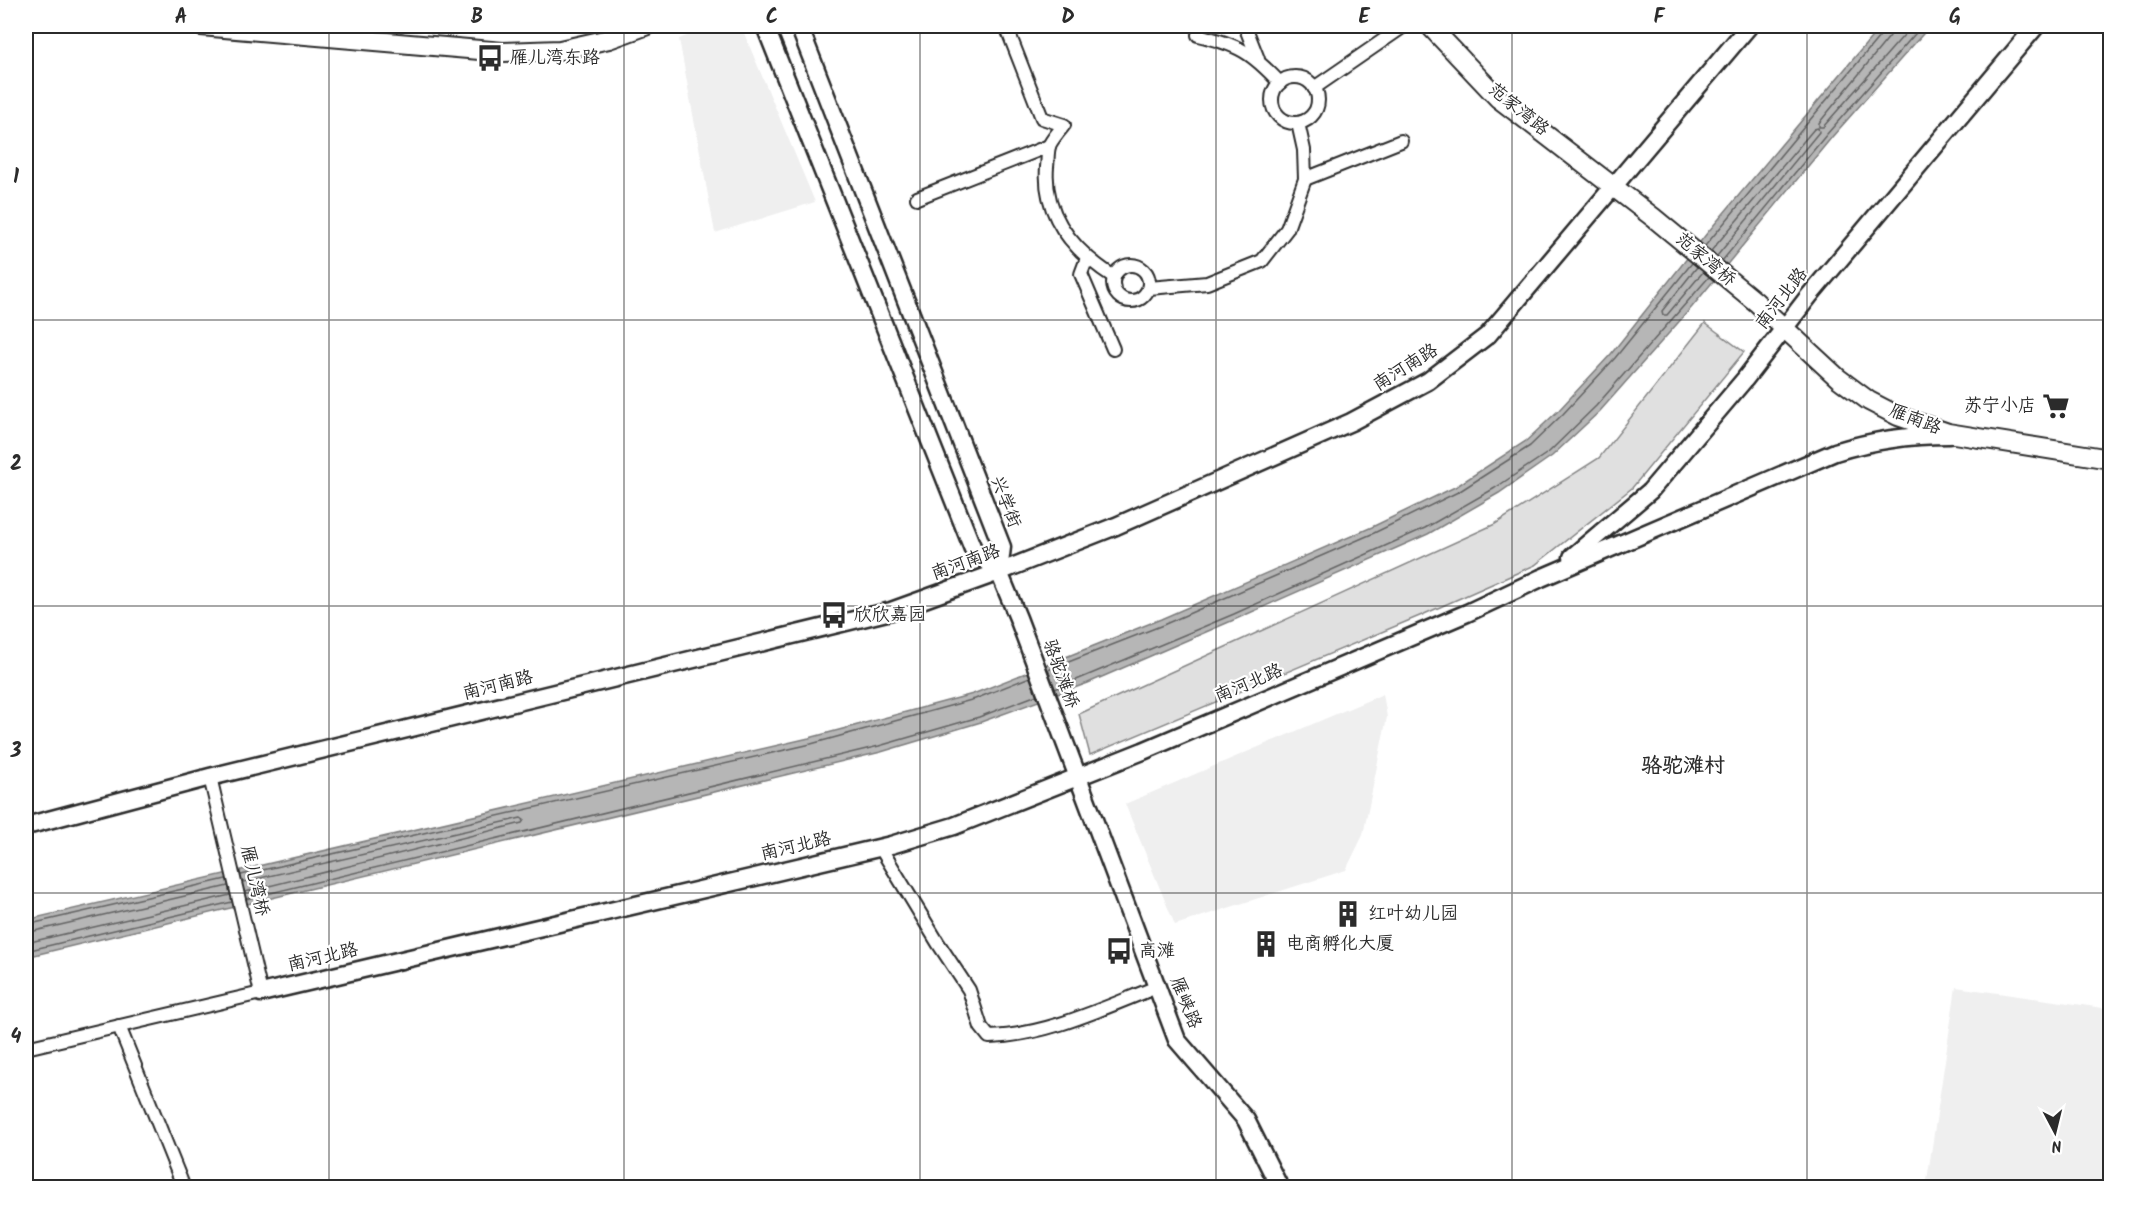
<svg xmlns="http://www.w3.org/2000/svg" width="2136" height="1213" viewBox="0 0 2136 1213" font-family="Kalam,'LXGW WenKai TC',sans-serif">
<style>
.built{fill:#efefef}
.green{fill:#e0e0e0;stroke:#868686;stroke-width:1.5}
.water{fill:#b6b6b6;stroke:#7e7e7e;stroke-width:1.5}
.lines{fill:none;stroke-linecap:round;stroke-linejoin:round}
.shore{stroke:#636363;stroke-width:1.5}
.minor-casing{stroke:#2b2b2b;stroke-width:16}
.tertiary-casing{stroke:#2b2b2b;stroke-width:21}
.secondary-casing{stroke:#2b2b2b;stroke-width:22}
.minor{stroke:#fff;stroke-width:12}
.tertiary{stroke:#fff;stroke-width:16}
.secondary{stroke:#fff;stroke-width:18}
.grid{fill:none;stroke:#2b2b2b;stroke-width:1.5;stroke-opacity:0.55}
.labels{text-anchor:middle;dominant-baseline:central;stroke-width:4.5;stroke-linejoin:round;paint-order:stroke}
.poi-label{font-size:18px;fill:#2b2b2b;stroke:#fff;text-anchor:start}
.street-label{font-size:18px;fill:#2b2b2b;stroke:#fff}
.quarter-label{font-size:21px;font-weight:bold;fill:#2b2b2b;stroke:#fff}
.neatline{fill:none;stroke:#2b2b2b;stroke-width:2}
.grid-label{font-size:20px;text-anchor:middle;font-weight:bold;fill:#2b2b2b}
</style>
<rect width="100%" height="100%" fill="#fff"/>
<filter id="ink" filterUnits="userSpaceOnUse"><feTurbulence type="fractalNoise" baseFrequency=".0167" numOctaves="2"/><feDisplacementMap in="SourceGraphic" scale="12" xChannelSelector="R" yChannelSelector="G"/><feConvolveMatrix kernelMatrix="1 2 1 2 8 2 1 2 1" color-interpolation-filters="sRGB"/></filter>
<g filter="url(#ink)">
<g class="built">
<path d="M 712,26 L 741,26 L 815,202 L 715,233 L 679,39 Z"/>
<path d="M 1383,694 L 1387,717 L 1363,835 L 1346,870 L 1175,925 L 1125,804 Z"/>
<path d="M 1956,987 L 2110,1009 L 2110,1187 L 1926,1187 Z"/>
</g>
<path class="green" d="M 1705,323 L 1744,352 L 1632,488 L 1535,565 L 1422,615 L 1090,755 L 1079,714 L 1495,524 L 1599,458 Z"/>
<path class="water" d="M 1881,26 L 1930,26 L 1832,137 L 1692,307 L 1600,411 L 1552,456 L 1499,493 L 1428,534 L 1236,619 L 1088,683 L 981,722 L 881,752 L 26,957 L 26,920 L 809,738 L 973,694 L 1161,619 L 1372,527 L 1457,486 L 1526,441 L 1559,410 L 1611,354 L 1708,232 Z"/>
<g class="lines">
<g class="shore">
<path d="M 1893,26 L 1890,36 L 1819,123 L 1819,127 L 1823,127 L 1912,26"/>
<path d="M 1705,246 L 1884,31 L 1885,26"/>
<path d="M 1711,251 L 1814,129 L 1818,128 L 1819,132 L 1717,256"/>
<path d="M 1722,261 L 1827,134 L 1922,26"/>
<path d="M 1697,267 L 1662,311 L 1663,315 L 1667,315 L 1703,272"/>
<path d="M 1048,670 L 1163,625 L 1374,533 L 1460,491 L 1530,446 L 1563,414 L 1615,358 L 1692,263"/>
<path d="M 1055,689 L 1234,614 L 1425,528 L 1495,488 L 1549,452 L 1596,406 L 1709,277"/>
<path d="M 241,875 L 811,744 L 975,699 L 1030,677"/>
<path d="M 243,882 L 521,818 L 524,820 L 522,823 L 245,892"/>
<path d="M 246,899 L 879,746 L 979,717 L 1037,695"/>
<path d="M 26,925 L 226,879"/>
<path d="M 26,933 L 228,886"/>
<path d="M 26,943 L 230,895"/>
<path d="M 26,951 L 232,902"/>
</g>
<defs>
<g id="minor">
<path d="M 1006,26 L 1042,118 L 1064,125 C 1059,131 1053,138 1050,144 C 1047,150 1048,160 1047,167 C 1043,217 1075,252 1114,277"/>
<path d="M 1245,26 L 1258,59"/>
<path d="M 1198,35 C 1239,45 1251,52 1280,83"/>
<circle cx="1295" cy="100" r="23"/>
<path d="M 1314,88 L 1404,26"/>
<path d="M 1305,179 L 1401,141"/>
<path d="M 917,198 L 1049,146"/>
<path d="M 1087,258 L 1081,274 L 1113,349"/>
<circle cx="1131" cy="283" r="18"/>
<path d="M 1149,288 L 1207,283 L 1262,261 L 1287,229 L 1305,179 L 1304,150 L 1298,123"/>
<path d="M 880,847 L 938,943 L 969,990 L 981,1027 L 989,1037 C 1048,1035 1103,1008 1157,987"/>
<path d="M 119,1026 L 184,1188"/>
<path d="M 26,1048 L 261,993 L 210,777"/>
</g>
<g id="tertiary">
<path d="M 765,26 L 973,549 L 999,572 L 1018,618 L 1177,1040 L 1246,1120 L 1280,1188"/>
<path d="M 799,26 L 1002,547 L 999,572"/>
<path d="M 1572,557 L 1650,491 L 1745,379 L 1809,296 L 2036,26"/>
<path d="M 26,826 L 210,777 L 891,611 L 999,572 L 1116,526 L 1351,422 L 1428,381 L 1488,335 L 1749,26"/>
<path d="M 261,993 L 891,845 L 954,826 L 1143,751 L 1467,613 L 1541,578 L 1835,452 C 1873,440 1909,435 1949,435"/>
</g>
<g id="secondary">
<path d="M 201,26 L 503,52 L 560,50 L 609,39 L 645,26"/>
<path d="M 1430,26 L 1498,98 L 1654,218 L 1756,302 L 1838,378 L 1869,401 L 1898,416 L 1948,433 L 2110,459"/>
</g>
</defs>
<use href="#minor" class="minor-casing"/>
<use href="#tertiary" class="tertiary-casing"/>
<use href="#secondary" class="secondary-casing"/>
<use href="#minor" class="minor"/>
<use href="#tertiary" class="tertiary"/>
<use href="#secondary" class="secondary"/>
</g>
</g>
<path class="grid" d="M 329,26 L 329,1188M 624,26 L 624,1188M 920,26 L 920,1188M 1216,26 L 1216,1188M 1512,26 L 1512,1188M 1807,26 L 1807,1188M 26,320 L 2110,320M 26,606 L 2110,606M 26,893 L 2110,893"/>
<defs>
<symbol id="bus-bare" viewBox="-9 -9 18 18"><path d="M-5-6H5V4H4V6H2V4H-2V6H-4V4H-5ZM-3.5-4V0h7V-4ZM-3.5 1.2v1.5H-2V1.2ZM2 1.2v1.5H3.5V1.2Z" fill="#2b2b2b" stroke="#fff" stroke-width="2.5" paint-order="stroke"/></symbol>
<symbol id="supermarket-bare" viewBox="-9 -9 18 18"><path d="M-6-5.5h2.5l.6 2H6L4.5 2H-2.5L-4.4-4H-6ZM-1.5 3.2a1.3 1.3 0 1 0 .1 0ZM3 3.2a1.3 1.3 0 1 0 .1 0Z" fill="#2b2b2b" stroke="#fff" stroke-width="2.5" paint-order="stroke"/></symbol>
<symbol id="building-bare" viewBox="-9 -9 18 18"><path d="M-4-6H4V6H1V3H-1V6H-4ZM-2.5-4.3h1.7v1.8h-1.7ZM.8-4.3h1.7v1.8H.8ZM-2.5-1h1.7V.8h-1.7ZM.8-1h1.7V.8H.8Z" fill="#2b2b2b" stroke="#fff" stroke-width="2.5" paint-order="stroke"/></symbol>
</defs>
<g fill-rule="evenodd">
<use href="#bus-bare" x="471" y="39" width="38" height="38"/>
<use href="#supermarket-bare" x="2037" y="387" width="38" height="38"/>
<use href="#bus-bare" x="815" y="596" width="38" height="38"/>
<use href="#building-bare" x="1329" y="895" width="38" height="38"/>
<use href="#building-bare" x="1247" y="925" width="38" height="38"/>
<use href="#bus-bare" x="1100" y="932" width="38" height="38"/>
</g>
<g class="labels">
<g class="poi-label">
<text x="510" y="58">雁儿湾东路</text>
<text x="2036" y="406" text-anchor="end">苏宁小店</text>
<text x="854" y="615">欣欣嘉园</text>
<text x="1368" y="914">红叶幼儿园</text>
<text x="1286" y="944">电商孵化大厦</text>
<text x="1139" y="951">高滩</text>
</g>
<g class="street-label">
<text transform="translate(1518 110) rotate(39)">范家湾路</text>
<text transform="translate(1705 260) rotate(40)">范家湾桥</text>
<text transform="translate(1782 299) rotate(-52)">南河北路</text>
<text transform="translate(1406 368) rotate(-32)">南河南路</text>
<text transform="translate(1915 420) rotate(21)">雁南路</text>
<text transform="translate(1005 502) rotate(69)">兴学街</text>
<text transform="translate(966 563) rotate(-20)">南河南路</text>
<text transform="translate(1060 674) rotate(70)">骆驼滩桥</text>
<text transform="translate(1249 684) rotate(-23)">南河北路</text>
<text transform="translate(498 686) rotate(-14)">南河南路</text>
<text transform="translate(796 847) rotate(-13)">南河北路</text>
<text transform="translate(254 881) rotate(77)">雁儿湾桥</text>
<text transform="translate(323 958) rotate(-13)">南河北路</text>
<text transform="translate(1185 1003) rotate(68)">雁峡路</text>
</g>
<g class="quarter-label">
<text x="1683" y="766">骆驼滩村</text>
</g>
</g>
<rect width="2136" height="1213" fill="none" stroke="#fff" stroke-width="66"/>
<g transform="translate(2055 1132) rotate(173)" stroke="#ffffff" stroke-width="4.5" paint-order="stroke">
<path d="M0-4.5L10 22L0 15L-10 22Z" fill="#2b2b2b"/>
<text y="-9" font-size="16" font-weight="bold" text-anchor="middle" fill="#2b2b2b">N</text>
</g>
<rect x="33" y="33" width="2070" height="1147" class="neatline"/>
<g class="grid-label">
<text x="181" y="23">A</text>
<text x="477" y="23">B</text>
<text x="772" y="23">C</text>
<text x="1068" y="23">D</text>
<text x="1364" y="23">E</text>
<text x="1659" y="23">F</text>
<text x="1955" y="23">G</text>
<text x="16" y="183">1</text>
<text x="16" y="470">2</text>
<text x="16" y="757">3</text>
<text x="16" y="1043">4</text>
</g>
</svg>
